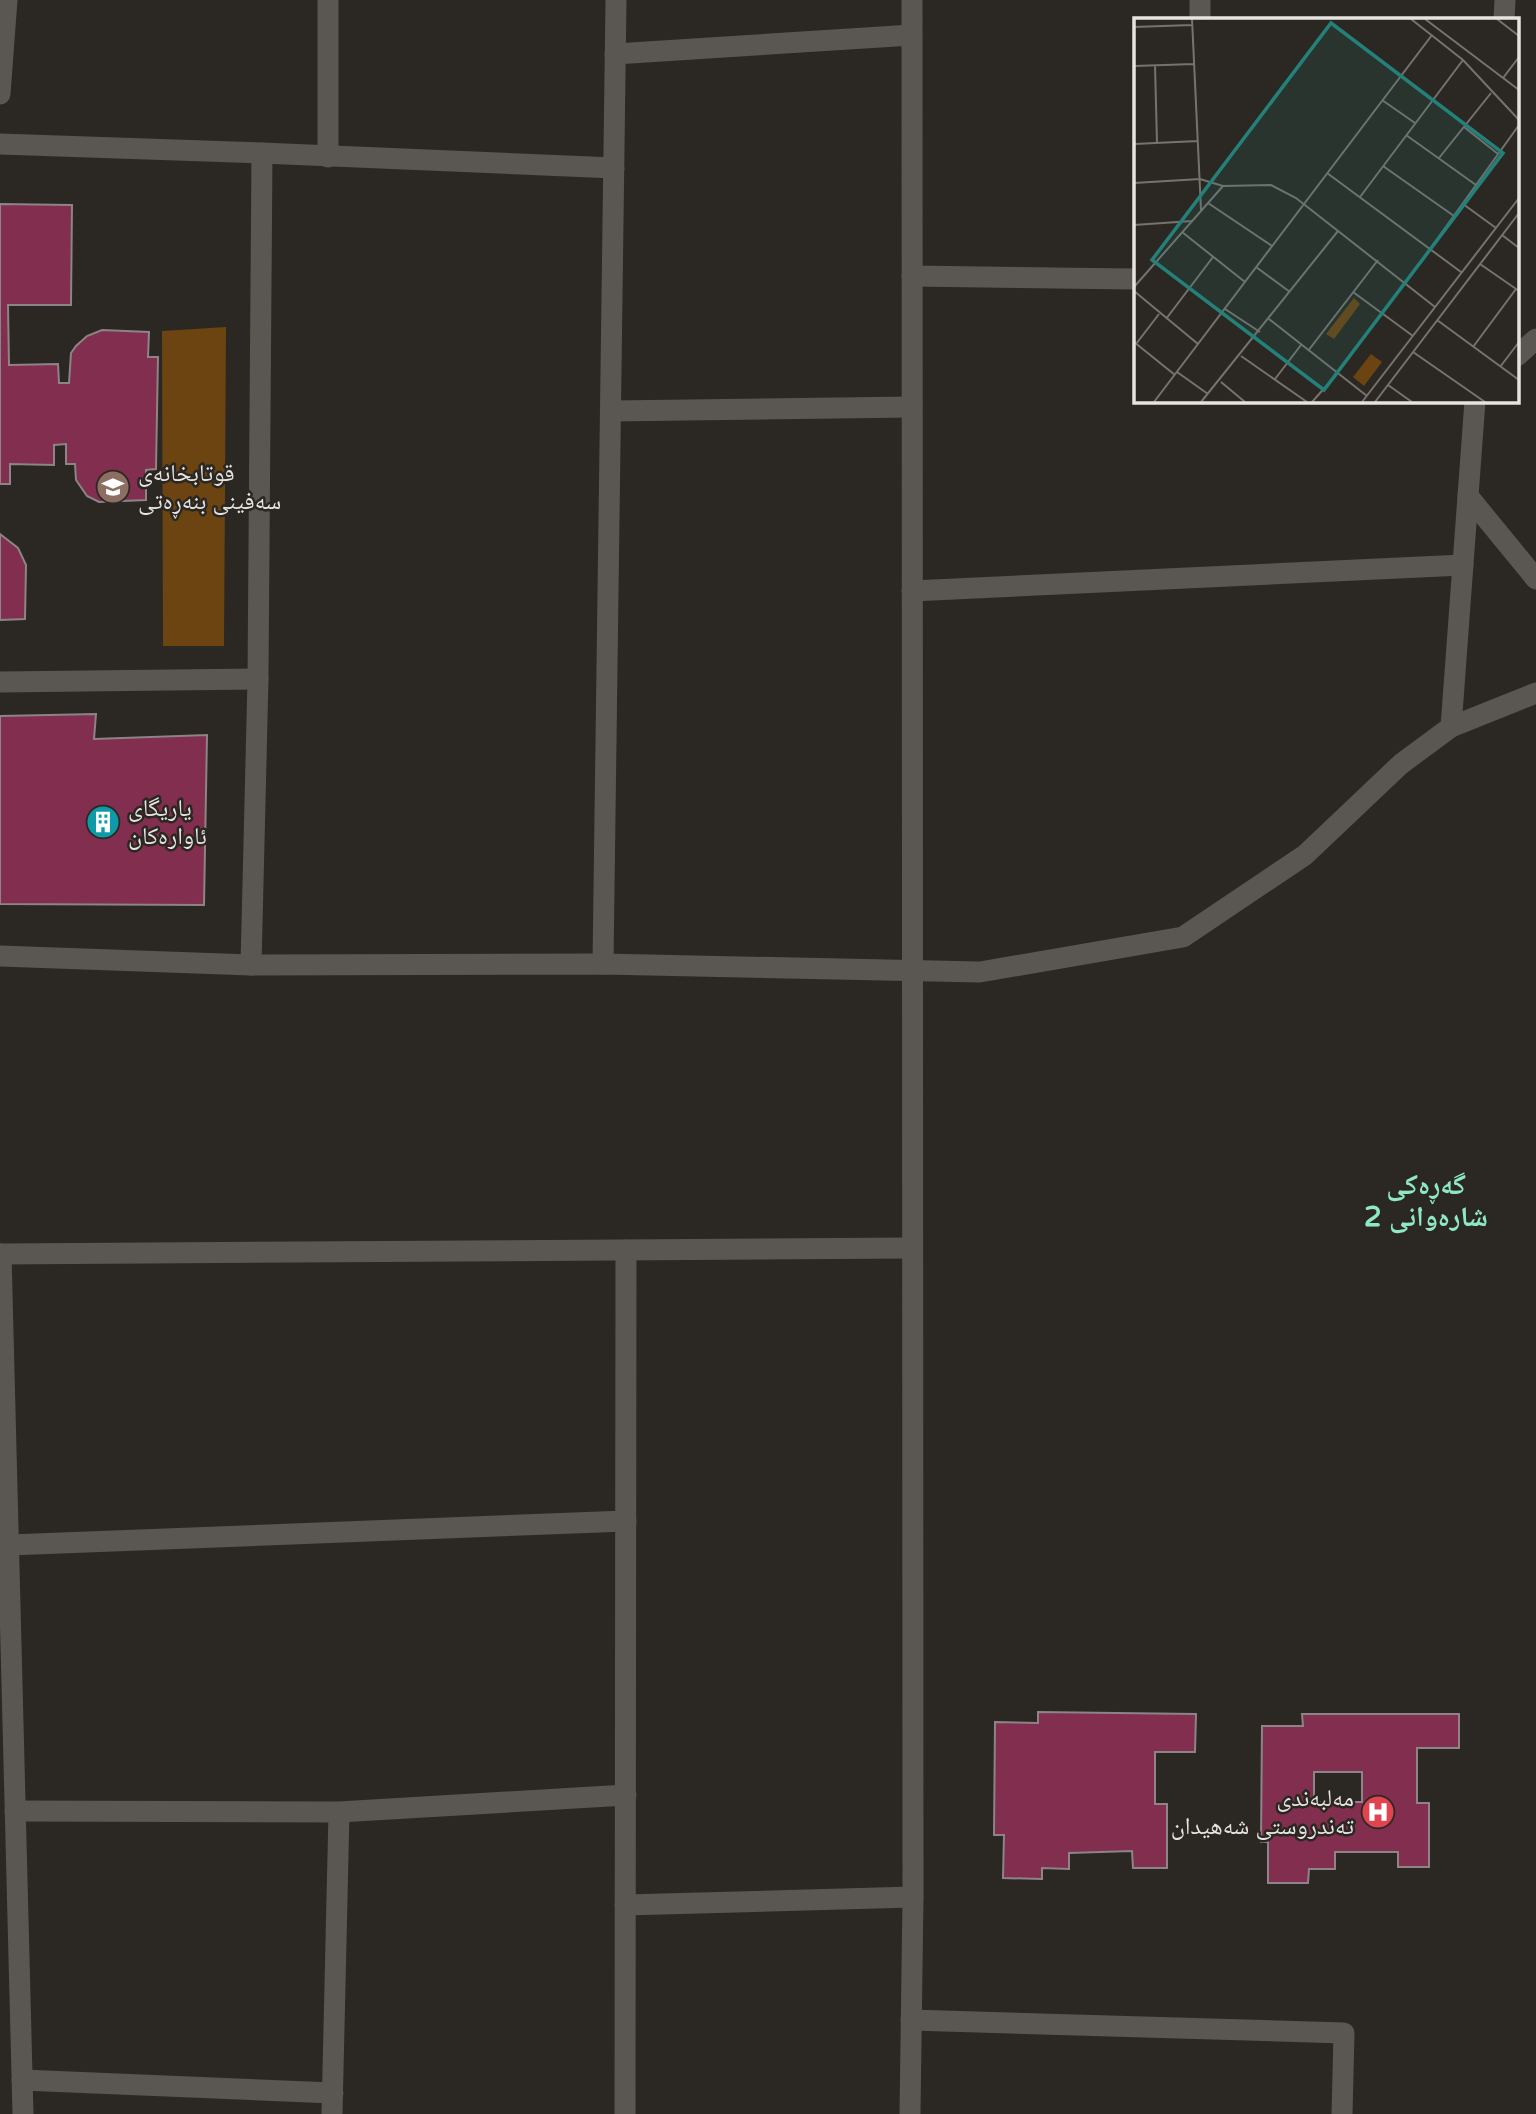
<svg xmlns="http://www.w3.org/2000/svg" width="1536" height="2114" viewBox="0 0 1536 2114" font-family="'Varela Round','Noto Naskh Arabic',sans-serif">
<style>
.green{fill:#6c4411}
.building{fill:#812e4f;stroke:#8c8486;stroke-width:2;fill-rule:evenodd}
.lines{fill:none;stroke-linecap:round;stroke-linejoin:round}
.minor{stroke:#5a5651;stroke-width:21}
.labels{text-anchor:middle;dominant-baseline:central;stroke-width:5;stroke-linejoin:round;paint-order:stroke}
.poi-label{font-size:24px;fill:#e6e4e1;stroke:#2b2723;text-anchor:start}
.quarter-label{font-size:28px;font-weight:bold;fill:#8fe8c4;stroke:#2b2723}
.inset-road{fill:none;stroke:#76736f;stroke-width:2}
.view{fill:#24817a;fill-opacity:0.15;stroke:#24817a;stroke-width:3.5}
.inset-edge{fill:none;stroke:#e6e4e1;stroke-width:3.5}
</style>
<rect width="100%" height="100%" fill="#2b2723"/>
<path class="green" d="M 226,327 L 224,646 L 163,646 L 162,331 Z"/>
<g class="building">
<path d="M 0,204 L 72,205 L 71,305 L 8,305 L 9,365 L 58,364 L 59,383 L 69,383 L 71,353 L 76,346 L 87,336 L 102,330 L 149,332 L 148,357 L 158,357 L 156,469 L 146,470 L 146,500 L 99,502 L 87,496 L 76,480 L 75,464 L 66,464 L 66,444 L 54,445 L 54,465 L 10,464 L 10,484 L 0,484 Z"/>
<path d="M 0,534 L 18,548 L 26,565 L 25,619 L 0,620 Z"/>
<path d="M 96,714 L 94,739 L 207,735 L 204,905 L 0,904 L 0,716 Z"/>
<path d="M 1038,1712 L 1196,1714 L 1195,1752 L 1155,1752 L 1155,1804 L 1167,1804 L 1167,1868 L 1133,1868 L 1132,1851 L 1069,1853 L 1069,1869 L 1042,1868 L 1042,1879 L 1003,1878 L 1004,1835 L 994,1835 L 995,1722 L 1038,1723 Z"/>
<path d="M 1302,1714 L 1459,1714 L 1459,1748 L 1417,1748 L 1417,1803 L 1429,1803 L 1429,1867 L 1398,1867 L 1398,1852 L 1335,1852 L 1335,1869 L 1309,1869 L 1308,1883 L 1268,1883 L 1268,1842 L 1261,1842 L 1262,1726 L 1303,1726 ZM 1314,1772 L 1362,1772 L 1362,1802 L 1314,1802 Z"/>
</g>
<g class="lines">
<g class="minor">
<path d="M 328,0 L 328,157"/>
<path d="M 1200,19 L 1200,0"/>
<path d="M 1504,19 L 1505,0"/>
<path d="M 615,54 L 912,35"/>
<path d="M 0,94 L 7,0"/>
<path d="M 0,144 L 262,153 L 614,168"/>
<path d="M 912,276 L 1135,279"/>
<path d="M 1517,356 L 1536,339"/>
<path d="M 611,411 L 912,407"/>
<path d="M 1468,496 L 1536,579"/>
<path d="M 912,591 L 1463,565"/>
<path d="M 0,682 L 258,679"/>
<path d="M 1451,727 L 1475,401"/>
<path d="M 0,956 L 251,965 L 603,964 L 980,972 L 1183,937 L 1305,855 L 1401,764 L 1451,727 L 1536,693"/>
<path d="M 603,964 L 616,0"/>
<path d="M 251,965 L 258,679 L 262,153"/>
<path d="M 0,1254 L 912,1248"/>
<path d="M 1,1254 L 23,2114"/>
<path d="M 9,1545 L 626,1521"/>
<path d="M 15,1811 L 339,1812 L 626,1795"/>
<path d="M 625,1905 L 913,1897"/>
<path d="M 911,2020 L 1344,2033 L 1342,2114"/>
<path d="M 22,2080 L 333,2093"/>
<path d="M 332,2114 L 339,1812"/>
<path d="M 625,2114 L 626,1250"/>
<path d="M 910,2114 L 913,1897 L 912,0"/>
</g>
</g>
<defs>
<symbol id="school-disc" viewBox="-11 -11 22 22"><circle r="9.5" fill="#8d6e63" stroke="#2b2723"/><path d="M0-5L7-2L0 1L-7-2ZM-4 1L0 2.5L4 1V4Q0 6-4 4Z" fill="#fff"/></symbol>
<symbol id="building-disc" viewBox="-11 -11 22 22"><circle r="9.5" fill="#0f9aa8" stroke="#2b2723"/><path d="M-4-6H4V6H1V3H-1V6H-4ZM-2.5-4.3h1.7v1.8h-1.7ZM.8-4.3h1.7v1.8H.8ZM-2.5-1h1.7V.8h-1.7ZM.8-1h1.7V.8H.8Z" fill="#fff"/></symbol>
<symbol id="hospital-disc" viewBox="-11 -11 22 22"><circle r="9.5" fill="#e0444e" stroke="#2b2723"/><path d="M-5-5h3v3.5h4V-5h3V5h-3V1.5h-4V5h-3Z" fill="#fff"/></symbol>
</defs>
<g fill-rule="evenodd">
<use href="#school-disc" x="94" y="468" width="38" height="38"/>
<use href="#building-disc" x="84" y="803" width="38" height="38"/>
<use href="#hospital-disc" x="1359" y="1793" width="38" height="38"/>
</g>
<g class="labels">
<g class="poi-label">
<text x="138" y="473">قوتابخانەی<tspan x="138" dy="28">سەفینی بنەڕەتی</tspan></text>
<text x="128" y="808">یاریگای<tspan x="128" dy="28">ئاوارەکان</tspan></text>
<text x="1354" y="1798" text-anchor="end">مەلبەندی<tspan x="1354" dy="28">تەندروستی شەهیدان</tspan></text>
</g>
<g class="quarter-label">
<text x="1426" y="1185">گەڕەکی<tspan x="1426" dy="32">شارەوانی 2</tspan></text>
</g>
</g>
<g transform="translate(1134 18)">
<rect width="385" height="385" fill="#2b2723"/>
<path d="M 220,280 L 226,286 L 200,321 L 192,316 ZM 237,336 L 248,344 L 230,368 L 219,359 Z" fill="#6c4411"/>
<path class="inset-road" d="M 58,1 L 67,192M 277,1 L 329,42 L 385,102M 291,1 L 385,72M 363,1 L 385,18M 0,9 L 58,7M 21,47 L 23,125M 0,48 L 60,46M 369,60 L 385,39M 248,82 L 281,105M 330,109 L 364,136M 272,117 L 342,167M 0,126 L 64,123M 305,140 L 357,75M 249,148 L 320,198M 193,155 L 327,254M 0,165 L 66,161 L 89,168 L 137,167 L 162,180 L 301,289M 226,179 L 329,42M 74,185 L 138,228M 329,186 L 362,210M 0,207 L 58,203M 48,214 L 111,264M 368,217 L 385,230M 296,231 L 385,107M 346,246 L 385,273M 122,249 L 156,274M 0,269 L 89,168M 0,273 L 64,326M 219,274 L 279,318M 91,291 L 126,314M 32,301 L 79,239M 135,301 L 233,378M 303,302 L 385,362M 0,324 L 41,357M 2,326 L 25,296M 339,329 L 382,271M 174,333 L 244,242M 279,334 L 351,384M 107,338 L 173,384M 366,349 L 385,324M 43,354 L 74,376M 141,361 L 167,327M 87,364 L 111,384M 254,367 L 278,384M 20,384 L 298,17M 67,384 L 204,213M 178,384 L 203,356M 228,384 L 385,180M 241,384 L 385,195"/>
<path class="view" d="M 197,5 L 369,135 L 190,372 L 18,242 Z"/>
<rect width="385" height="385" class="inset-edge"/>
</g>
</svg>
